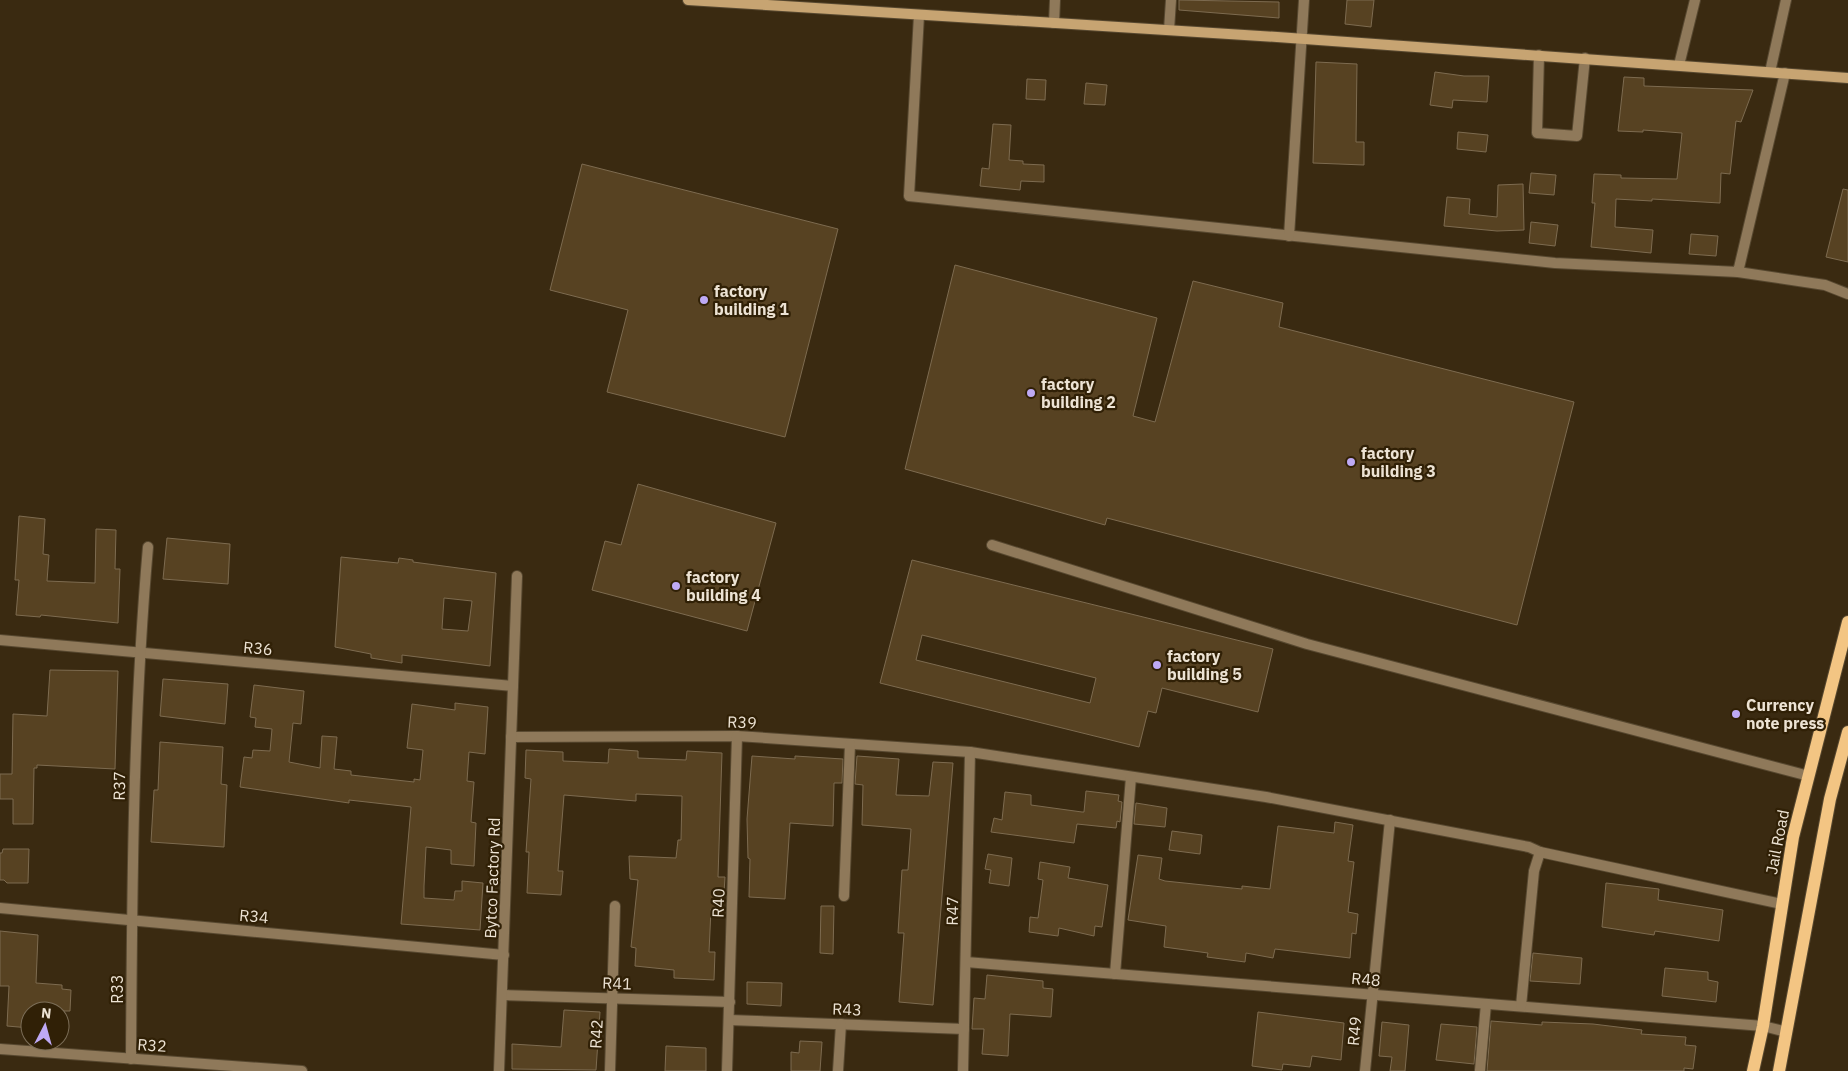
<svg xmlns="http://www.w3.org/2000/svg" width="1848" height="1071" viewBox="0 0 1848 1071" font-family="'IBM Plex Sans',sans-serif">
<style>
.building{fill:#574222;stroke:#7d6b50;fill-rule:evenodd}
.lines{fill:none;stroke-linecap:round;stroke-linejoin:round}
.street-casing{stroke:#574830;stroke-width:12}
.secondary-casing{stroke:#574830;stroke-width:12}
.primary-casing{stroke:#574830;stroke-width:14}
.street{stroke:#8f795a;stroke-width:10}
.secondary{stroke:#c7a472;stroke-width:10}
.primary{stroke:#f3c583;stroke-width:12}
.poi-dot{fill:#bea9f5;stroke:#302006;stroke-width:2}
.labels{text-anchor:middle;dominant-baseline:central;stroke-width:4.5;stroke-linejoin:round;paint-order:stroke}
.poi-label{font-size:16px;font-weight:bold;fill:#ede3d4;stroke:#302006;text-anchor:start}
.street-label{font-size:16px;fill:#ede3d4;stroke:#302006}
</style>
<rect width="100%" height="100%" fill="#3a2a11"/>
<g class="building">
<path d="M 1179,0 L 1279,2 L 1279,18 L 1179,10 Z"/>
<path d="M 1347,0 L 1374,0 L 1371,27 L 1345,24 Z"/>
<path d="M 1316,62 L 1357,64 L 1356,142 L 1364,142 L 1364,165 L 1313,163 Z"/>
<path d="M 1435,72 L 1464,76 L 1489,76 L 1487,102 L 1453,100 L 1452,108 L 1430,105 Z"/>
<path d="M 1624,77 L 1644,78 L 1644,86 L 1753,90 L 1741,122 L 1736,121 L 1730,174 L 1721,173 L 1720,203 L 1652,199 L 1652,201 L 1616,199 L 1615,227 L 1653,230 L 1651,253 L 1591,247 L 1595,203 L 1592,203 L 1594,174 L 1621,175 L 1621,178 L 1677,179 L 1682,133 L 1643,130 L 1643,132 L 1618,131 Z"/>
<path d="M 1027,79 L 1046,80 L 1045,100 L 1026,99 Z"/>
<path d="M 1086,83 L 1107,85 L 1105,105 L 1084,104 Z"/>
<path d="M 993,124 L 1011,125 L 1009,160 L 1023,161 L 1023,164 L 1044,165 L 1044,182 L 1021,181 L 1020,190 L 980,186 L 982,168 L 989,169 Z"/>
<path d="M 1458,132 L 1488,135 L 1486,152 L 1457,149 Z"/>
<path d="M 582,164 L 838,229 L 785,437 L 607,392 L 628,310 L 550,290 Z"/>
<path d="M 1531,173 L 1556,175 L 1554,195 L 1529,193 Z"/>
<path d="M 1523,184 L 1524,230 L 1497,231 L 1444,226 L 1447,197 L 1470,199 L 1469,214 L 1497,217 L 1498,185 Z"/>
<path d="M 1843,189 L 1848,190 L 1848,262 L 1826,257 Z"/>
<path d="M 1531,222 L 1558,225 L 1555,246 L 1529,243 Z"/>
<path d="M 1691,234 L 1718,236 L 1716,256 L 1689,254 Z"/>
<path d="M 955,265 L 1157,318 L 1133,416 L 1155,422 L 1193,281 L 1283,303 L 1279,327 L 1574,402 L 1517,625 L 1107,518 L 1105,525 L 905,469 Z"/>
<path d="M 638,484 L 776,523 L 747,631 L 592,590 L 605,541 L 621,545 Z"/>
<path d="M 19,516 L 45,519 L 43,554 L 49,555 L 47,581 L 95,583 L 96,529 L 116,530 L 115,569 L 120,569 L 118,623 L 41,615 L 40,617 L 16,615 L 19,580 L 15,580 Z"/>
<path d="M 167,538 L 230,544 L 228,584 L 163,579 Z"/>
<path d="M 341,557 L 398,563 L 399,558 L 413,560 L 413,562 L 496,573 L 490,666 L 402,655 L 402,663 L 371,658 L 371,654 L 335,647 ZM 444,598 L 472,601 L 468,631 L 442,629 Z"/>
<path d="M 912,560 L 1273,649 L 1258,712 L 1162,688 L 1156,713 L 1148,711 L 1139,747 L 880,683 ZM 922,635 L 1096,678 L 1090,703 L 916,660 Z"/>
<path d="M 50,670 L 118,671 L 115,769 L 37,765 L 37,768 L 34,768 L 33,824 L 13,824 L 13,799 L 0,799 L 0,774 L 12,774 L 13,714 L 47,716 Z"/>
<path d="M 163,679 L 228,684 L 225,724 L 160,716 Z"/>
<path d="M 254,685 L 304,691 L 301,724 L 293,723 L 289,762 L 320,768 L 322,736 L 337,737 L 334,769 L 351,771 L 351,775 L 414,782 L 414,779 L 420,780 L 423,750 L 407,748 L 412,704 L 455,710 L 455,703 L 488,707 L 485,754 L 469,752 L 467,781 L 474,782 L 471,822 L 476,823 L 474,866 L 451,864 L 451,850 L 426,847 L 424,886 L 424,898 L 454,900 L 455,891 L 462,891 L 462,881 L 483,883 L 480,930 L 401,924 L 411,807 L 349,800 L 349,803 L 240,787 L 244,757 L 252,758 L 253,750 L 270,751 L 272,729 L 255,727 L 256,718 L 250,717 Z"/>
<path d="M 160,742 L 223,747 L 221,784 L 227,785 L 224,847 L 151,842 L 154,790 L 158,790 Z"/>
<path d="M 609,749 L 638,751 L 638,758 L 686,760 L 687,751 L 722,753 L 718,877 L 725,877 L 723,909 L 711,909 L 709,952 L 715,952 L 714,980 L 674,978 L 674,970 L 635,966 L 636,948 L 631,947 L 638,880 L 630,879 L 629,856 L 676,858 L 678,840 L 681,840 L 682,796 L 636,794 L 636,801 L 564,795 L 558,871 L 563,871 L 561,895 L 527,893 L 529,852 L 526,852 L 531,779 L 525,778 L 526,750 L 563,752 L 563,761 L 608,763 Z"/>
<path d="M 752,756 L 795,759 L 795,756 L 843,759 L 842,783 L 834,783 L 833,826 L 790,823 L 785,899 L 749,897 L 750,859 L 748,858 L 747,819 Z"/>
<path d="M 857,756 L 899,759 L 896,795 L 929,796 L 933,762 L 953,763 L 933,1005 L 899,1002 L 904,933 L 898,933 L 902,870 L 908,870 L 911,829 L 862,825 L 863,785 L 855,784 Z"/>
<path d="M 1086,791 L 1119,795 L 1118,801 L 1122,802 L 1120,822 L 1117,821 L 1116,828 L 1077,824 L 1074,843 L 991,832 L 994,818 L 1002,820 L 1005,792 L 1031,795 L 1031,805 L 1082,812 L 1084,812 Z"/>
<path d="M 1136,803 L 1167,808 L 1165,827 L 1134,824 Z"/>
<path d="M 1335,822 L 1353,825 L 1348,861 L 1354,862 L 1348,912 L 1358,914 L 1356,934 L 1352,933 L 1350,958 L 1275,949 L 1273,958 L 1246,953 L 1245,962 L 1207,957 L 1208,953 L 1164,947 L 1166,926 L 1128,920 L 1138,855 L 1162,858 L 1159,879 L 1165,881 L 1242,889 L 1242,886 L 1270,889 L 1278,826 L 1334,833 Z"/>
<path d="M 1172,831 L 1202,835 L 1200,854 L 1169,850 Z"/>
<path d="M 3,849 L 29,849 L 28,883 L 7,883 L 4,880 L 0,880 L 0,853 L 2,853 Z"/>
<path d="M 988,854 L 1012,858 L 1009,886 L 989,883 L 991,870 L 985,869 Z"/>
<path d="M 1040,862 L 1070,867 L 1068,878 L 1108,885 L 1102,927 L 1095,926 L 1094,936 L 1059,928 L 1058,936 L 1029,932 L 1030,917 L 1038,918 L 1043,880 L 1038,879 Z"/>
<path d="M 1606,883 L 1659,889 L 1658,900 L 1723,910 L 1719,941 L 1655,931 L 1654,935 L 1602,927 Z"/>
<path d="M 821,906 L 834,906 L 833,954 L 820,953 Z"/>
<path d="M 0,931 L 38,935 L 36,983 L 62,985 L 62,989 L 71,990 L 70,1011 L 30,1011 L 30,1028 L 7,1026 L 9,986 L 0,986 Z"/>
<path d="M 1533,953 L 1582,958 L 1580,984 L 1530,981 Z"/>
<path d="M 1665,968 L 1708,972 L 1708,980 L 1718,982 L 1716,1002 L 1662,996 Z"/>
<path d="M 987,975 L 1043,981 L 1043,988 L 1053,989 L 1051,1017 L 1010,1014 L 1008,1056 L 982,1054 L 984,1029 L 972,1029 L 974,998 L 985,999 Z"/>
<path d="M 747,982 L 782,983 L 781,1006 L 747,1004 Z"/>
<path d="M 564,1010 L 600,1012 L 596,1070 L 512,1069 L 512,1044 L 561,1047 Z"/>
<path d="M 1258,1012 L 1344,1023 L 1341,1060 L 1312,1056 L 1310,1067 L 1283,1064 L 1282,1070 L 1252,1066 Z"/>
<path d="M 1491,1021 L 1542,1025 L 1542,1022 L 1593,1024 L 1642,1030 L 1641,1034 L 1686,1037 L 1685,1045 L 1696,1046 L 1693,1069 L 1684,1068 L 1684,1071 L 1487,1071 Z"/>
<path d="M 1382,1022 L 1409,1025 L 1405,1071 L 1390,1071 L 1392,1057 L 1379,1056 Z"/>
<path d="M 1441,1024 L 1477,1027 L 1474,1064 L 1436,1060 Z"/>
<path d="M 800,1041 L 822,1042 L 820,1071 L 791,1071 L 791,1052 L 799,1053 Z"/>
<path d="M 666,1046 L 706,1048 L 706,1071 L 665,1071 Z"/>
</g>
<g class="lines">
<defs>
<g id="street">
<path d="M 919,15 L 909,196 L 1555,263 L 1738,272 L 1785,73"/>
<path d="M 1054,23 L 1055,0"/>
<path d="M 1169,30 L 1171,0"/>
<path d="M 1539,55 L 1537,133 L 1577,136 L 1585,58"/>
<path d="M 1679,65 L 1695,0"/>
<path d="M 1770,72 L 1786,0"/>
<path d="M 1289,236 L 1304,0"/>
<path d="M 1738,272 L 1825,285 L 1848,294"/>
<path d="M 992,545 L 1307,644 L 1809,776"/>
<path d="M 0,640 L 513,686"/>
<path d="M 511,737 L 737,736 L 970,752 L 1266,797 L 1529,847 L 1540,852 L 1782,904"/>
<path d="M 844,896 L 850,744"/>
<path d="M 0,908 L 504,955"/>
<path d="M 966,962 L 1763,1026 L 1787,1032"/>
<path d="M 1115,974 L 1131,777"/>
<path d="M 503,995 L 730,1002"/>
<path d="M 1521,1006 L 1534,871 L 1540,852"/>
<path d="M 729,1020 L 964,1029"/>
<path d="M 0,1049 L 302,1071"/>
<path d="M 131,1059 C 132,888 133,718 148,547"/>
<path d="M 1480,1070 L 1486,1004"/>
<path d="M 499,1071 L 517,576"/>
<path d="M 610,1071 L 615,906"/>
<path d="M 727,1071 L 737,736"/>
<path d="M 838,1071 L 841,1024"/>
<path d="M 963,1071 L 970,752"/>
<path d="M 1365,1071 L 1390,820"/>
</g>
<path id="secondary" d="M 688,0 L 1277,37 L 1848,78"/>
<g id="primary">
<path d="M 1753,1071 L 1763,1026 L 1793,837 L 1848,622"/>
<path d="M 1779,1071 L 1830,799 L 1848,732"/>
</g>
</defs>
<use href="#street" class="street-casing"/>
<use href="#secondary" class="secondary-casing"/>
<use href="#primary" class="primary-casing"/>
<use href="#street" class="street"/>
<use href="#secondary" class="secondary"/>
<use href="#primary" class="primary"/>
</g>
<g class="poi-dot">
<circle cx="704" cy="300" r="5"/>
<circle cx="1031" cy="393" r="5"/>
<circle cx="1351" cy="462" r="5"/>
<circle cx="676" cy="586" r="5"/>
<circle cx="1157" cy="665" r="5"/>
<circle cx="1736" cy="714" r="5"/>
</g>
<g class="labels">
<g class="poi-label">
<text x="714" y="291">factory<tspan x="714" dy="18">building 1</tspan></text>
<text x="1041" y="384">factory<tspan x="1041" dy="18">building 2</tspan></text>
<text x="1361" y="453">factory<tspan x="1361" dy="18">building 3</tspan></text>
<text x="686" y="577">factory<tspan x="686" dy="18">building 4</tspan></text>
<text x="1167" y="656">factory<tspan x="1167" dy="18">building 5</tspan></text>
<text x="1746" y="705">Currency<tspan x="1746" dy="18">note press</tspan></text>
</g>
<g class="street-label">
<text transform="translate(258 648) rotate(5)">R36</text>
<text transform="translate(742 722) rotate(2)">R39</text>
<text transform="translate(119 786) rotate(-89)">R37</text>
<text transform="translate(1777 842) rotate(-79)">Jail Road</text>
<text transform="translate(492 878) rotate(-88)">Bytco Factory Rd</text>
<text transform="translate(718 903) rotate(-88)">R40</text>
<text transform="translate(952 911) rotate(-89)">R47</text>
<text transform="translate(254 916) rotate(5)">R34</text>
<text transform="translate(1366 979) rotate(5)">R48</text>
<text transform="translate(617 983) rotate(2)">R41</text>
<text transform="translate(117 989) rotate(-90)">R33</text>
<text transform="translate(847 1009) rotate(2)">R43</text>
<text transform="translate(1354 1031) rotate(-85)">R49</text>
<text transform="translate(596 1034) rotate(-87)">R42</text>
<text transform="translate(152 1045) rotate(4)">R32</text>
</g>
</g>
<g transform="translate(45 1026) rotate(6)"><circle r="24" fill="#302006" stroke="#7c6e58"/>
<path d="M0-4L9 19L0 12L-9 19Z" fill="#bea9f5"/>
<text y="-8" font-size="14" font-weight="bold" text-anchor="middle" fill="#ede3d4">N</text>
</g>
</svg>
